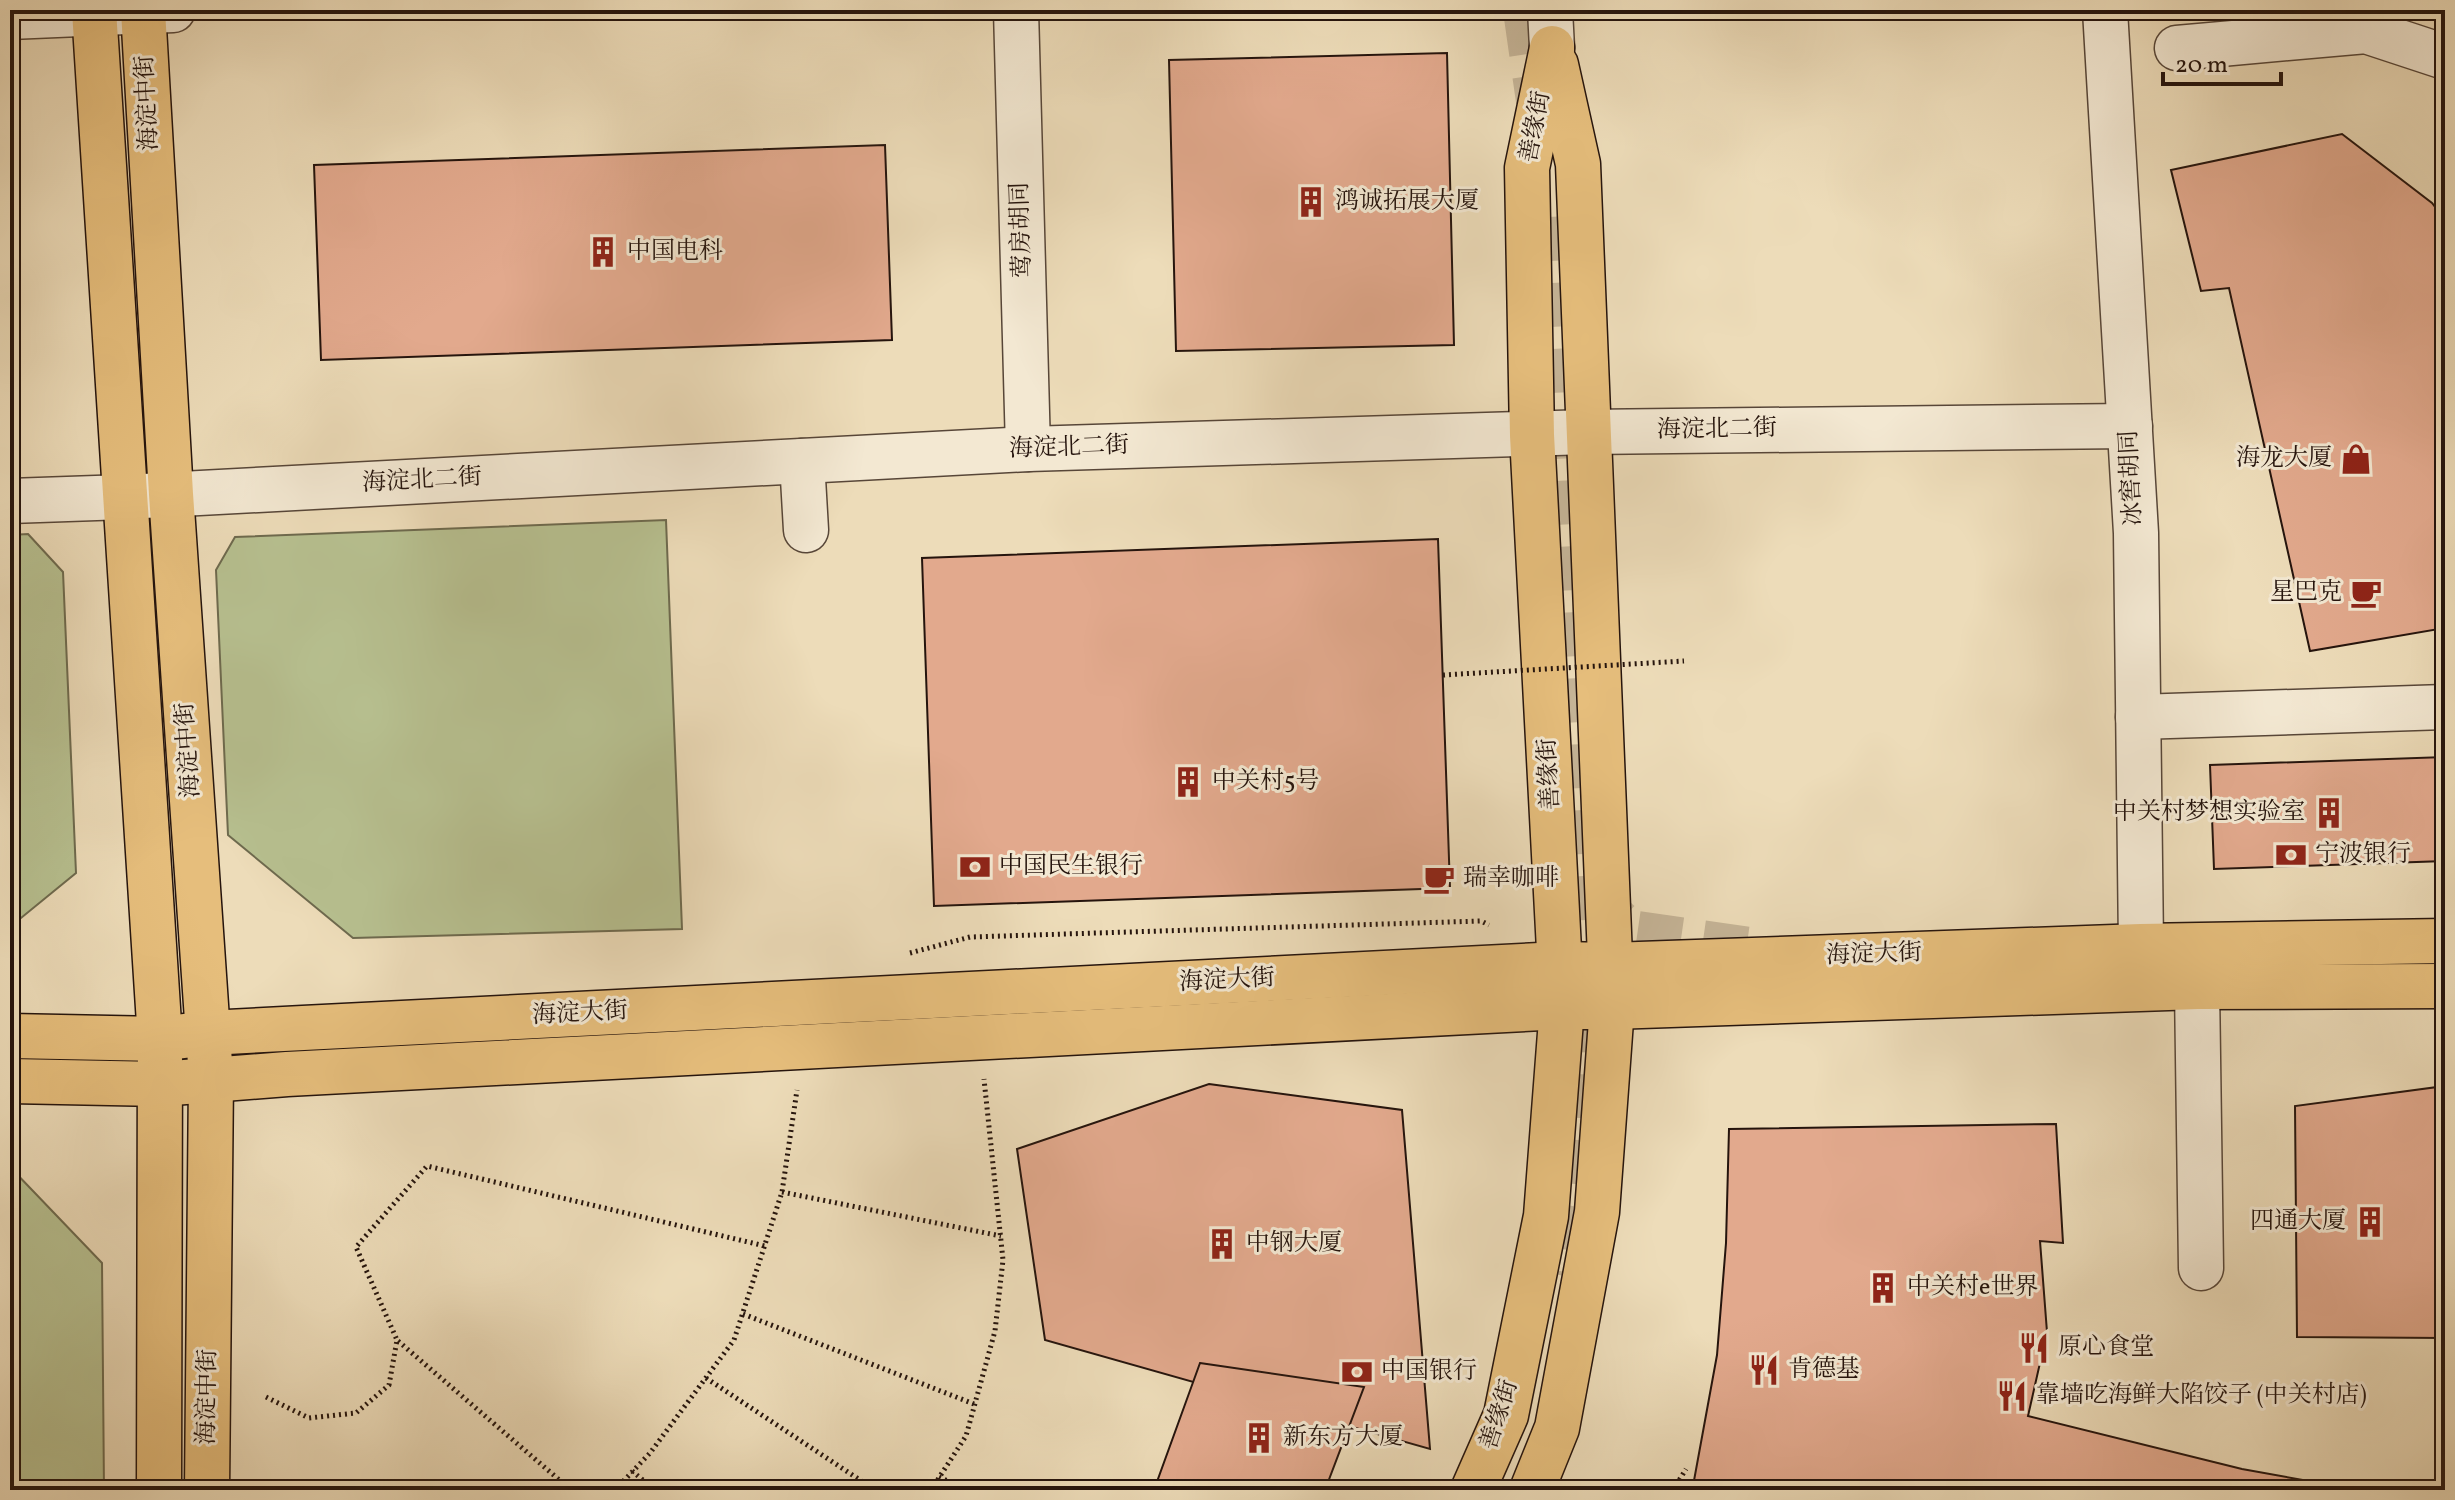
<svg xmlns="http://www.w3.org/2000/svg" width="2455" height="1500" viewBox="0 0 2455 1500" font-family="Vollkorn,'Noto Serif SC',serif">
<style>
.green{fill:#b7c090;stroke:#6e6a4e;stroke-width:2}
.building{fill:#e2a98d;stroke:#25140d;stroke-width:2}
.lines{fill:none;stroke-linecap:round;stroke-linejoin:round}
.minor-tunnel{stroke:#c5b497;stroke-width:44;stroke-dasharray:44 22;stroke-linecap:butt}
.minor-casing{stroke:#574638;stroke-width:47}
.major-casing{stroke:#25140d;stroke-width:47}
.path{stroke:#25140d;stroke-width:5;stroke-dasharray:2 4;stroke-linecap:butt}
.minor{stroke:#f3e8d2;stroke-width:44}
.major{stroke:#e6be7c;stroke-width:44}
.path-bridge{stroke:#25140d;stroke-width:5;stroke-dasharray:2 4;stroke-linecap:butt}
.labels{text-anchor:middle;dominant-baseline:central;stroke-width:6;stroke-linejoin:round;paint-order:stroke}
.street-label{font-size:24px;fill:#25140d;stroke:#f3e8d2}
.poi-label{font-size:24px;fill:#25140d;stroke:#f3e8d2;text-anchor:start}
</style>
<rect width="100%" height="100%" fill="#eddcb9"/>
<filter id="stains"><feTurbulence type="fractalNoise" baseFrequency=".0025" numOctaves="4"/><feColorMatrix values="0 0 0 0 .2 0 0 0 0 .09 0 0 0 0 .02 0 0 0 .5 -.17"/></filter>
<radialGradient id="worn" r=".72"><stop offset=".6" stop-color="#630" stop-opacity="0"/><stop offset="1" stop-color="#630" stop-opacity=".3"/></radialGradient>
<g class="green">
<path d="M 666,520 L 682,929 L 353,938 L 228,835 L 216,570 L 235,537 Z"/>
<path d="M 28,534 L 63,572 L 76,873 L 10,927 L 10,535 Z"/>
<path d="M 10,1167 L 102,1263 L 104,1490 L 10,1490 Z"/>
</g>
<g class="building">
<path d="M 1447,53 L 1454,345 L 1176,351 L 1169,60 Z"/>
<path d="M 2342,134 L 2432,203 L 2445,220 L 2445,628 L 2310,651 L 2229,288 L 2201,291 L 2171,170 Z"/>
<path d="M 885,145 L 892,340 L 321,360 L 314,165 Z"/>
<path d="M 1438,539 L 1450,888 L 934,906 L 922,558 Z"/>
<path d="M 2445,757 L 2445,861 L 2214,869 L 2210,765 Z"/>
<path d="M 1209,1084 L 1402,1110 L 1430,1449 L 1045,1340 L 1017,1149 Z"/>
<path d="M 2445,1086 L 2445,1338 L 2297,1337 L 2295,1106 Z"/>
<path d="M 2056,1124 L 2063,1243 L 2040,1241 L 2047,1332 L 2028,1416 L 2242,1469 L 2359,1490 L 1710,1490 L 1693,1486 L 1717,1355 L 1726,1243 L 1729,1129 Z"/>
<path d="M 1200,1363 L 1364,1387 L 1325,1490 L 1154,1490 Z"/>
</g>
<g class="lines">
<g class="minor-tunnel">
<path d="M 1525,10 L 1538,101"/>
<path d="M 1548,217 L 1584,981 L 1573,1192 L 1555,1274"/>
<path d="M 1596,887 L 1600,904 L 1630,932 L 1749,949"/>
</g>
<defs>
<g id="minor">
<path d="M 1016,10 L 1028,449"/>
<path d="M 1550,10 L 1552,48"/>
<path d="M 2105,10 L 2136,533 L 2141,946 L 2197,987 L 2201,1268"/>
<path d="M 10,17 L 173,10"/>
<path d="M 2177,48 L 2366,31 L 2445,57"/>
<path d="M 802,461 L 806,530"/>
<path d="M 10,501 L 125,497 L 1028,449 L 1587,432 L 2130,426"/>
<path d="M 2138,717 L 2445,707"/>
</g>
<g id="major">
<path d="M 94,10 L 160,1039 L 159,1490"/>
<path d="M 143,10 L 171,494 L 211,1078 L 207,1490"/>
<path d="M 10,1036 L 160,1039 L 208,1033 L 303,1028 L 1560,964 L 1611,965 L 2141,946 L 2445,941"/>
<path d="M 10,1081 L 160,1084 L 287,1074 L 1562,1007 L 1612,1007 L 2197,987 L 2445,986"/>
<path d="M 1473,1490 L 1506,1415 L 1546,1216 L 1562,1007 L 1532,435 L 1527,168 L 1552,48"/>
<path d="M 1532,1490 L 1557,1428 L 1597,1212 L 1612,1007 L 1578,164 L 1556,65"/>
</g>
</defs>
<use href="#minor" class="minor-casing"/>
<use href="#major" class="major-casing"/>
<g class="path">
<path d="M 910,953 L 970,937 L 1481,921 L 1489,925"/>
<path d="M 782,1192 L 1001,1236"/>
<path d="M 743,1314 L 974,1404"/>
<path d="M 398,1341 L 571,1490"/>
<path d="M 706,1378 L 875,1490"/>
<path d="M 266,1397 L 309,1418 L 356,1413 L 389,1385 L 397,1340 L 356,1247 L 427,1166 L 765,1246"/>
<path d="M 632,1471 L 655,1490"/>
<path d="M 939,1477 L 967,1490"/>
<path d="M 615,1490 L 650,1453 L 734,1340 L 782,1192 L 797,1090"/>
<path d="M 931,1490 L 966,1436 L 995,1331 L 1003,1260 L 984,1079"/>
<path d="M 1673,1490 L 1686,1469"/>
</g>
<use href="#minor" class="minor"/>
<use href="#major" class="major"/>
<path class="path-bridge" d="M 1443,675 L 1684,661"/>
</g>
<defs>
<symbol id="building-bare" viewBox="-9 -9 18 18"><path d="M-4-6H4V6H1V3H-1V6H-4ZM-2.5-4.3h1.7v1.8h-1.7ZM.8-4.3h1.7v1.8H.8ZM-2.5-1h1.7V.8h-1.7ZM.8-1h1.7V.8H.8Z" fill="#8f2418" stroke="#f3e8d2" stroke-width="2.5" paint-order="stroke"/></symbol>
<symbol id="shop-bare" viewBox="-9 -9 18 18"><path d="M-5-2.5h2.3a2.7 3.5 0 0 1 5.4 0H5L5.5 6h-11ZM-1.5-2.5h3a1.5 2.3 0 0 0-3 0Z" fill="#8f2418" stroke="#f3e8d2" stroke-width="2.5" paint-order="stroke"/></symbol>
<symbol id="cafe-bare" viewBox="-9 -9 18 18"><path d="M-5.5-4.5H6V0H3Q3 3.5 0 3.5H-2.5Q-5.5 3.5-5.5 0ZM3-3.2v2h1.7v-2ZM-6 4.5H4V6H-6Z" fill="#8f2418" stroke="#f3e8d2" stroke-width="2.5" paint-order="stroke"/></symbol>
<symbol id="bank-bare" viewBox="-9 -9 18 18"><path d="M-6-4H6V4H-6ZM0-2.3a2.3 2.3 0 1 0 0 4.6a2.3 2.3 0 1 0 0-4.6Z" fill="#8f2418" stroke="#f3e8d2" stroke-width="2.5" paint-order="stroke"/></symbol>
<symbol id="restaurant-bare" viewBox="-9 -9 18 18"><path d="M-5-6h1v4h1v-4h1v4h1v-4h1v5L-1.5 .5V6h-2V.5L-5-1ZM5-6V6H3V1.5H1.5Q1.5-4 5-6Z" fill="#8f2418" stroke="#f3e8d2" stroke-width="2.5" paint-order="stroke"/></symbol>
</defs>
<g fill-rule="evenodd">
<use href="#building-bare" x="1289" y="180" width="44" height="44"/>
<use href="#building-bare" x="581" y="230" width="44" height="44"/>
<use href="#shop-bare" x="2334" y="437" width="44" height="44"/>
<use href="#cafe-bare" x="2344" y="571" width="44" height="44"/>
<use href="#building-bare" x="1166" y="760" width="44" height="44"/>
<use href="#building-bare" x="2307" y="791" width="44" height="44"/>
<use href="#bank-bare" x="2269" y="833" width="44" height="44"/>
<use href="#bank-bare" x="953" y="845" width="44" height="44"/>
<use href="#cafe-bare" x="1417" y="857" width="44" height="44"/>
<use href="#building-bare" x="2348" y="1200" width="44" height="44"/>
<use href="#building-bare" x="1200" y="1222" width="44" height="44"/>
<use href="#building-bare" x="1861" y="1266" width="44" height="44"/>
<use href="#restaurant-bare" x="2012" y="1326" width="44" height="44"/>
<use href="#restaurant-bare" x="1742" y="1348" width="44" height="44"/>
<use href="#bank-bare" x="1335" y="1350" width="44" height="44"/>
<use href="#restaurant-bare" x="1990" y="1374" width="44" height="44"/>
<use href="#building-bare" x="1237" y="1416" width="44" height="44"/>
</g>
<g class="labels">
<g class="street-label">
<text transform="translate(148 103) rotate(-93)">海淀中街</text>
<text transform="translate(1536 127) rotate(-79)">善缘街</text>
<text transform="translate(1022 230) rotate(-92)">莺房胡同</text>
<text transform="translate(1717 430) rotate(-1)">海淀北二街</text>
<text transform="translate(1069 448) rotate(-2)">海淀北二街</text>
<text transform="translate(2132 478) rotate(-93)">冰窖胡同</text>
<text transform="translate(422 481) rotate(-3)">海淀北二街</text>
<text transform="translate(189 750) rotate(-94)">海淀中街</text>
<text transform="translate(1550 774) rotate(-93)">善缘街</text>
<text transform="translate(1874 955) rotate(-2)">海淀大街</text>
<text transform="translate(1227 981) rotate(-3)">海淀大街</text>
<text transform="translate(580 1014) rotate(-3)">海淀大街</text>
<text transform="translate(208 1397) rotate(-89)">海淀中街</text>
<text transform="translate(1500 1415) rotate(-72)">善缘街</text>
</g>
<g class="poi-label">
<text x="1335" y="202">鸿诚拓展大厦</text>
<text x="627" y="252">中国电科</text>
<text x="2332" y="459" text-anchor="end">海龙大厦</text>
<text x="2342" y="593" text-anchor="end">星巴克</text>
<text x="1212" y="782">中关村5号</text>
<text x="2305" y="813" text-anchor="end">中关村梦想实验室</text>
<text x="2315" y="855">宁波银行</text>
<text x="999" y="867">中国民生银行</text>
<text x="1463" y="879">瑞幸咖啡</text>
<text x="2346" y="1222" text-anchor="end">四通大厦</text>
<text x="1246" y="1244">中钢大厦</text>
<text x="1907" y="1288">中关村e世界</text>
<text x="2058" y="1348">原心食堂</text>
<text x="1788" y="1370">肯德基</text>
<text x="1381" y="1372">中国银行</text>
<text x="2036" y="1396">靠墙吃海鲜大陷饺子 (中关村店)</text>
<text x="1283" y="1438">新东方大厦</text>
</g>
</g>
<rect width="2455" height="1500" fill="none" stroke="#eddcb9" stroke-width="40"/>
<rect x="12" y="12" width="2431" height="1476" fill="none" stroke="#25140d" stroke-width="4"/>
<rect x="20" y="20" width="2415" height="1460" fill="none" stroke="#25140d" stroke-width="2"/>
<path d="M2163 72v12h118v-12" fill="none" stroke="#25140d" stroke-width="4"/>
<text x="2175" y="72" font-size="24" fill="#25140d" stroke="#f3e8d2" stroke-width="6" paint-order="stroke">20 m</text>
<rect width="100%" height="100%" filter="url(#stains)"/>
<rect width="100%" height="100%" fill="url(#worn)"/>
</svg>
